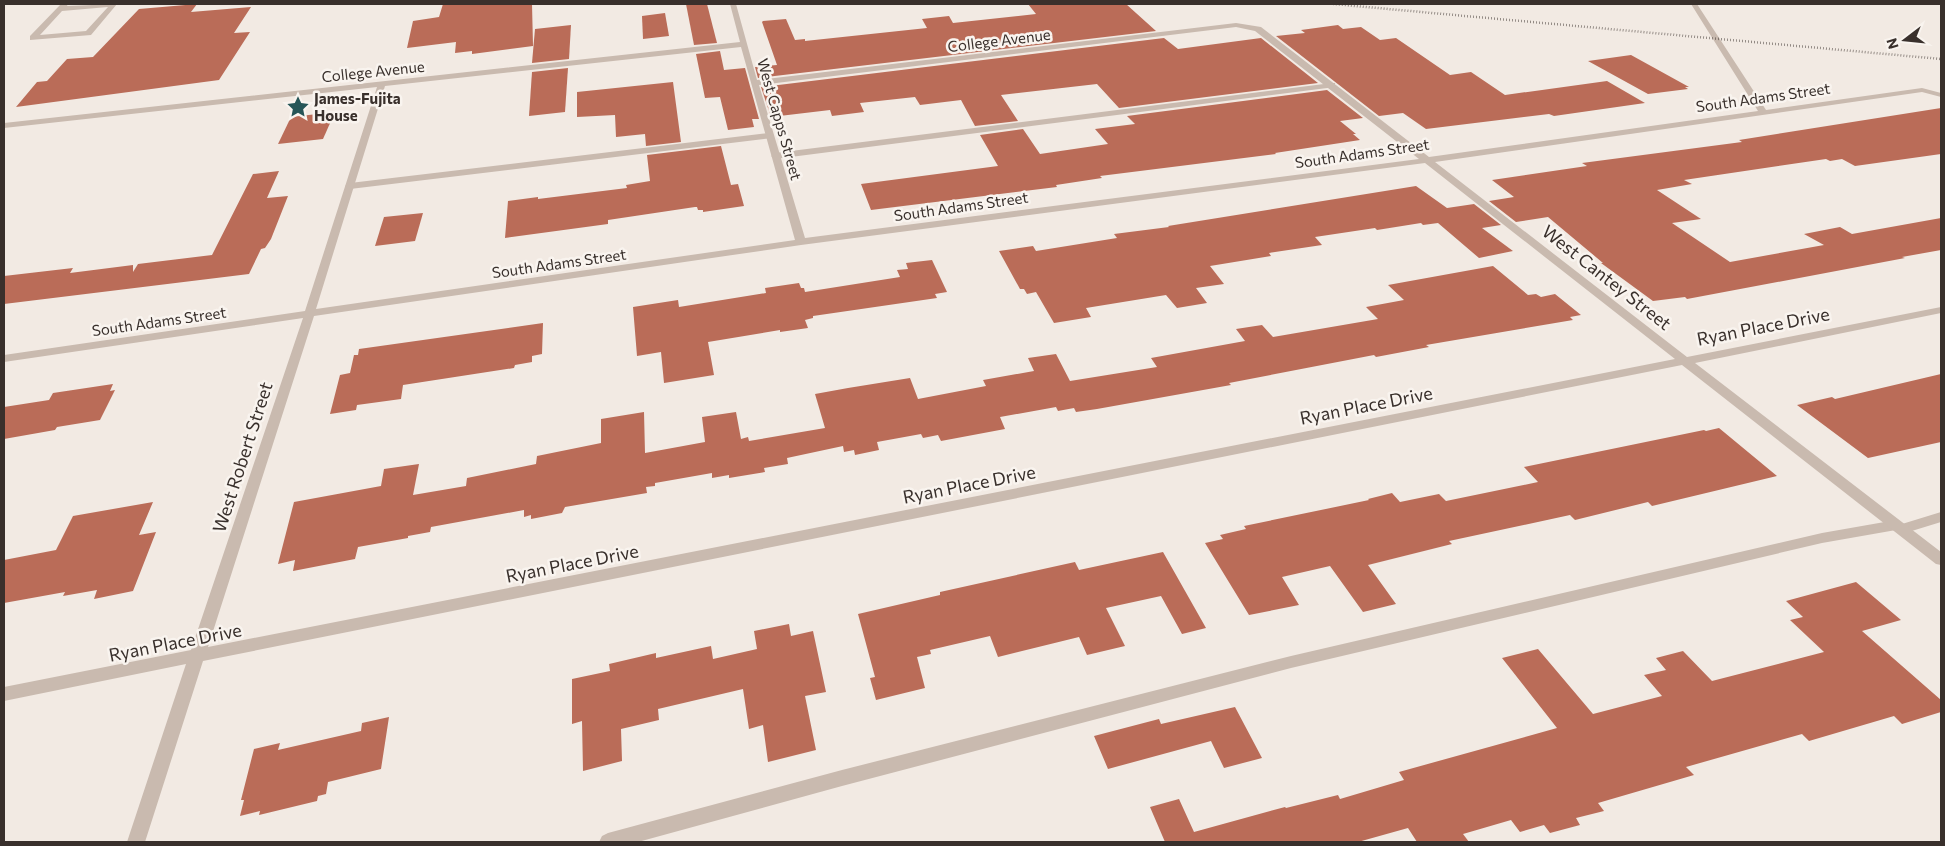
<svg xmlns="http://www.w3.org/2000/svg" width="1945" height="846" viewBox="0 0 1945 846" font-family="Commissioner,sans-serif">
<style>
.building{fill:#ba6c58}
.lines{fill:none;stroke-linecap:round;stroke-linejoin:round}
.lane{fill:#c9baaf;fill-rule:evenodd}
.street{fill:#c9baaf;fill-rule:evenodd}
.rail{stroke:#39302c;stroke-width:2.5;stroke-dasharray:0.5 2.5;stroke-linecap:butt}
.labels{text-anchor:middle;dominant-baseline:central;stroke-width:5;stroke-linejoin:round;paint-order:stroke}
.far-street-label{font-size:15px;fill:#39302c;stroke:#f9f4ef}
.far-poi-label{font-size:15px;font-weight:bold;fill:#39302c;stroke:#f9f4ef;text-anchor:start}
.street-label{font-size:18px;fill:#39302c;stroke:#f9f4ef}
</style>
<rect width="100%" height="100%" fill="#f2eae3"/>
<g class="building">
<path d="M 197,4 L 191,12 L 251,7 L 234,33 L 250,32 L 219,80 L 16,107 L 37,82 L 47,81 L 67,59 L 93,57 L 139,9 Z"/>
<path d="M 443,4 L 532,4 L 533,46 L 472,54 L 472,51 L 455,53 L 456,42 L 407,48 L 413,21 L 439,17 Z"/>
<path d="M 686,4 L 707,4 L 717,43 L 694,45 Z"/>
<path d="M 1028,4 L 1126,4 L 1156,31 L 758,78 L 755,67 L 777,65 L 762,22 L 763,21 L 786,19 L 795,40 L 805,39 L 805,41 L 927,28 L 922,19 L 949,16 L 953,23 L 1036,14 Z"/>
<path d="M 665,13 L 669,36 L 643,39 L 642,16 Z"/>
<path d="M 571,25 L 569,59 L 532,63 L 535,29 Z"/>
<path d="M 1338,25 L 1343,29 L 1361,27 L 1380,40 L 1396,38 L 1450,75 L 1471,72 L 1505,95 L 1607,81 L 1645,103 L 1554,116 L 1549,114 L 1426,129 L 1403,113 L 1379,116 L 1276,36 L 1305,33 L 1301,30 Z"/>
<path d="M 1164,38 L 1178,49 L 1261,38 L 1318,83 L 1119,108 L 1097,84 L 1001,95 L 1018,121 L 975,126 L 961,100 L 920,105 L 915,97 L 860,103 L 864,112 L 832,116 L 830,110 L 771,117 L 761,87 Z"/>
<path d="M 720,51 L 724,70 L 745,68 L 759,119 L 752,119 L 754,127 L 728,130 L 720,97 L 705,98 L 696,54 Z"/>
<path d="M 1631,55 L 1689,87 L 1685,87 L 1688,89 L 1648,94 L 1588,61 Z"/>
<path d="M 568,68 L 565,112 L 529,116 L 532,72 Z"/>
<path d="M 673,82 L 681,142 L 646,146 L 645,134 L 616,137 L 615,115 L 577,117 L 577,92 Z"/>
<path d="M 1327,90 L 1363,118 L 1340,121 L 1356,134 L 1353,134 L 1360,140 L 1275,153 L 1276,154 L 1100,176 L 1102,178 L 1056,185 L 1057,187 L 871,210 L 861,184 L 998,166 L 980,135 L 1023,129 L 1040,154 L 1108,144 L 1095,129 L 1135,124 L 1127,116 Z"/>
<path d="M 1941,108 L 1941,154 L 1855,166 L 1842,159 L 1830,161 L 1826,159 L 1684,180 L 1692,184 L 1657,190 L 1701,219 L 1672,223 L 1730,262 L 1824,245 L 1804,234 L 1840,227 L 1852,234 L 1941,218 L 1941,250 L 1902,257 L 1905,258 L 1687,299 L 1685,297 L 1653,301 L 1601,263 L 1603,263 L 1548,217 L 1516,222 L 1489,201 L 1514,197 L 1492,180 L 1587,166 L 1582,163 L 1742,142 L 1739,140 Z"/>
<path d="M 335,112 L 323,139 L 278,144 L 291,117 Z"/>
<path d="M 721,146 L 731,185 L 738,184 L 744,206 L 703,212 L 703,210 L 698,210 L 697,207 L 695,207 L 608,220 L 608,224 L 505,238 L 508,201 L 538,197 L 538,199 L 627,188 L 626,185 L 650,181 L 647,155 Z"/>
<path d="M 279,171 L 267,198 L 288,196 L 271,239 L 265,248 L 261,249 L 249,274 L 4,304 L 4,276 L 73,268 L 70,273 L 133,265 L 133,272 L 138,264 L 212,255 L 253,174 Z"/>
<path d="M 1416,186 L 1447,208 L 1474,204 L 1501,225 L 1482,228 L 1513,251 L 1479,258 L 1438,223 L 1423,225 L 1421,223 L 1377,230 L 1375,228 L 1315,237 L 1322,245 L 1269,253 L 1271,256 L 1210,266 L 1224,284 L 1196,288 L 1207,303 L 1177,308 L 1166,295 L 1086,308 L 1091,317 L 1054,323 L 1036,292 L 1027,294 L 1024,289 L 1020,289 L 999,251 L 1033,246 L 1036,251 L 1117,238 L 1114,234 L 1169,227 L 1168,226 Z"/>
<path d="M 423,213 L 415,241 L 375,246 L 384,217 Z"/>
<path d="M 932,260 L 947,292 L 935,294 L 937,298 L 813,316 L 813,318 L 805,320 L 808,328 L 780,332 L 780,330 L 708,342 L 714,375 L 664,383 L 661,352 L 637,356 L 633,307 L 678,300 L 679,307 L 766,293 L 765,288 L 799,283 L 801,288 L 804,288 L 805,292 L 900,277 L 897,270 L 908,269 L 906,263 Z"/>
<path d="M 1493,266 L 1528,295 L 1536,294 L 1541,297 L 1555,294 L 1581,315 L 1570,317 L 1573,320 L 1426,345 L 1429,347 L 1376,357 L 1374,355 L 1229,383 L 1231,385 L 1097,409 L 1076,412 L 1074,408 L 1058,411 L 1056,407 L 1000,417 L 1005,429 L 941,441 L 938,435 L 923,438 L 921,434 L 877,442 L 879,450 L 855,455 L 854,450 L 844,452 L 843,446 L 787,458 L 788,464 L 764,468 L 765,472 L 729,478 L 729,475 L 712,478 L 712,473 L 655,483 L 655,486 L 646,487 L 647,493 L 565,507 L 562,513 L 531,519 L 531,515 L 524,517 L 524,510 L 431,527 L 430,532 L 408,536 L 408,538 L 358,547 L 355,559 L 293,571 L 295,560 L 278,564 L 294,502 L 381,486 L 384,469 L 419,464 L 413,495 L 466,486 L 467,478 L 536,464 L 537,456 L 601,443 L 601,419 L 644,412 L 645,453 L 705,442 L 702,417 L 736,412 L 741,439 L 748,437 L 749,441 L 825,428 L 815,394 L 848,388 L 910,378 L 918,399 L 986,386 L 983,380 L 1034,371 L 1028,358 L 1056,354 L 1070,381 L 1157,367 L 1151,358 L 1245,341 L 1236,329 L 1262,325 L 1273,337 L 1378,319 L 1366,307 L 1404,300 L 1388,285 Z"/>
<path d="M 543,323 L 542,354 L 532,356 L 532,362 L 515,365 L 514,368 L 403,385 L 401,399 L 357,405 L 356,410 L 330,414 L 340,375 L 350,373 L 354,355 L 358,355 L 359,349 Z"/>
<path d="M 1941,374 L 1941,442 L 1868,458 L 1797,405 L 1832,397 L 1835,399 Z"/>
<path d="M 113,384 L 110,391 L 115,390 L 100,420 L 57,427 L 55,430 L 4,439 L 4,407 L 49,400 L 53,393 Z"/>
<path d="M 1719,428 L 1777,476 L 1652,506 L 1648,502 L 1575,520 L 1570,515 L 1449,541 L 1452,544 L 1368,565 L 1396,604 L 1363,612 L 1330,566 L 1282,577 L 1299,605 L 1249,615 L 1205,543 L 1223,539 L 1220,535 L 1246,529 L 1244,526 L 1369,500 L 1368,499 L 1392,493 L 1400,502 L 1439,494 L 1446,501 L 1538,482 L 1524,467 L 1704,430 L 1706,431 Z"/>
<path d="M 153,502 L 139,535 L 156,532 L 133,591 L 94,599 L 97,590 L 63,596 L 65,592 L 4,603 L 4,560 L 56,550 L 73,516 Z"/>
<path d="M 1163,552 L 1206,628 L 1182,634 L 1161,596 L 1106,608 L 1125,646 L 1087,655 L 1079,637 L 998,657 L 990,636 L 930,650 L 931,654 L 917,657 L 925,688 L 876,700 L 870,678 L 875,677 L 858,614 L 940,595 L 940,592 L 1075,562 L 1079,570 Z"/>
<path d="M 1856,582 L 1901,620 L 1862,631 L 1941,700 L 1941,712 L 1902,724 L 1894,716 L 1809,741 L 1802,734 L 1686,767 L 1694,775 L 1598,803 L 1604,811 L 1576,818 L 1580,825 L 1550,833 L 1544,825 L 1520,832 L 1511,820 L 1463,834 L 1469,842 L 1417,842 L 1408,828 L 1358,842 L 1165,842 L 1150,807 L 1179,799 L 1194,832 L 1285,807 L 1286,808 L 1338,795 L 1340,799 L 1404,780 L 1399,772 L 1557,728 L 1502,658 L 1538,649 L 1593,714 L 1662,696 L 1644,675 L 1666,670 L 1656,658 L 1683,651 L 1712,681 L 1824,652 L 1790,620 L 1803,617 L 1786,601 Z"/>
<path d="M 789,624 L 791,636 L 813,631 L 826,692 L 805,696 L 816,750 L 768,762 L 763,725 L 749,729 L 743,689 L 658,709 L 659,720 L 621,729 L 622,761 L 583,771 L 582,721 L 572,724 L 572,679 L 610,671 L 609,664 L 656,653 L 656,658 L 711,646 L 713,659 L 757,649 L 754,631 Z"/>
<path d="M 1235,707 L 1262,758 L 1224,768 L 1211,741 L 1108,769 L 1094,736 L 1159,719 L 1161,724 Z"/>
<path d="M 389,717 L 381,769 L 328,782 L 326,794 L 318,796 L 317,801 L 259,815 L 260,811 L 240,816 L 244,800 L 241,800 L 254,749 L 280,743 L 278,750 L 361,731 L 362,723 Z"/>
</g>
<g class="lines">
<g class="lane">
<path d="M 61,4 L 68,4 L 67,6 L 117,4 L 91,35 L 30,40 L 30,36 ZM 108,7 L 86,31 L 40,35 L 62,11 Z"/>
<path d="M 1332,83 L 1335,83 L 1335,87 L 775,159 L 771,156 L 775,153 Z"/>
<path d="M 769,133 L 773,136 L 772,138 L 350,189 L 345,186 L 350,183 Z"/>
<path d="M 1941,512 L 1941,522 L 1902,534 L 1896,530 L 1822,543 L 1291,668 L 842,786 L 638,842 L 599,842 L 602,836 L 608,833 L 842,770 L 1291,656 L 1822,533 L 1896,520 L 1902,524 Z"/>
</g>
<path class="street" d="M 730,4 L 736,4 L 757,80 L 1236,23 L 1261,27 L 1429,157 L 1758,111 L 1691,4 L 1697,4 L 1766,110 L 1922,88 L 1941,93 L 1941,97 L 1922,92 L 1435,162 L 1687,357 L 1941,307 L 1941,313 L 1695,363 L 1941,552 L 1941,565 L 1936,564 L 1682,365 L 203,661 L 145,842 L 127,842 L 186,664 L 4,701 L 4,687 L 191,650 L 303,318 L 4,362 L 4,355 L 305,311 L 377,87 L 4,128 L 4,123 L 740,42 ZM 1236,27 L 1255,31 L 1419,159 L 805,238 L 759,85 ZM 741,47 L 795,240 L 316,309 L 385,86 ZM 1425,163 L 1675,359 L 208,647 L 314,316 L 801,245 Z"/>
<path class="rail" d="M 1333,4 L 1941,59"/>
</g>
<defs>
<symbol id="sight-bare" viewBox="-9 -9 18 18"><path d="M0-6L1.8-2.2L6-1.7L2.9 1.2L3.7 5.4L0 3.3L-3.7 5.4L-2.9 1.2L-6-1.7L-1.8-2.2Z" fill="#265557" stroke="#f9f4ef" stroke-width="2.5" paint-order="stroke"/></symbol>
</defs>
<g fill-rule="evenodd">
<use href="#sight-bare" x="282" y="91" width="32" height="32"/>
</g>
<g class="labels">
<g class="far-street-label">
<text transform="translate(999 40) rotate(-7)">College Avenue</text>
<text transform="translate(373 71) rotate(-6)">College Avenue</text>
<text transform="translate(1763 97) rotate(-8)">South Adams Street</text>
<text transform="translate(780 119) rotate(74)">West Capps Street</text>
<text transform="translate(1362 153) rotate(-8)">South Adams Street</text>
<text transform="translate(961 206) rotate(-8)">South Adams Street</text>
<text transform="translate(559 263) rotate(-8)">South Adams Street</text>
<text transform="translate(159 321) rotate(-8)">South Adams Street</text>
</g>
<g class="far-poi-label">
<text x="314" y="98">James-Fujita<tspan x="314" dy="17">House</tspan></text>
</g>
<g class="street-label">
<text transform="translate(1607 277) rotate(38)">West Cantey Street</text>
<text transform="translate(1763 326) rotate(-11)">Ryan Place Drive</text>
<text transform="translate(1366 405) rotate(-11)">Ryan Place Drive</text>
<text transform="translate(242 457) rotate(-72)">West Robert Street</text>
<text transform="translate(969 484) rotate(-11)">Ryan Place Drive</text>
<text transform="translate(572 563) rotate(-11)">Ryan Place Drive</text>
<text transform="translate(175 642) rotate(-11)">Ryan Place Drive</text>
</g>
</g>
<rect width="1945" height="846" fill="none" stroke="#39302c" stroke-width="10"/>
<g transform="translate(1905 40) rotate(254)" stroke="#f9f4ef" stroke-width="4" paint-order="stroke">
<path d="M0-4L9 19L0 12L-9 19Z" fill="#39302c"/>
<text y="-8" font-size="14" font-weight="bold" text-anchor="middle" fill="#39302c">N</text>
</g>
</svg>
